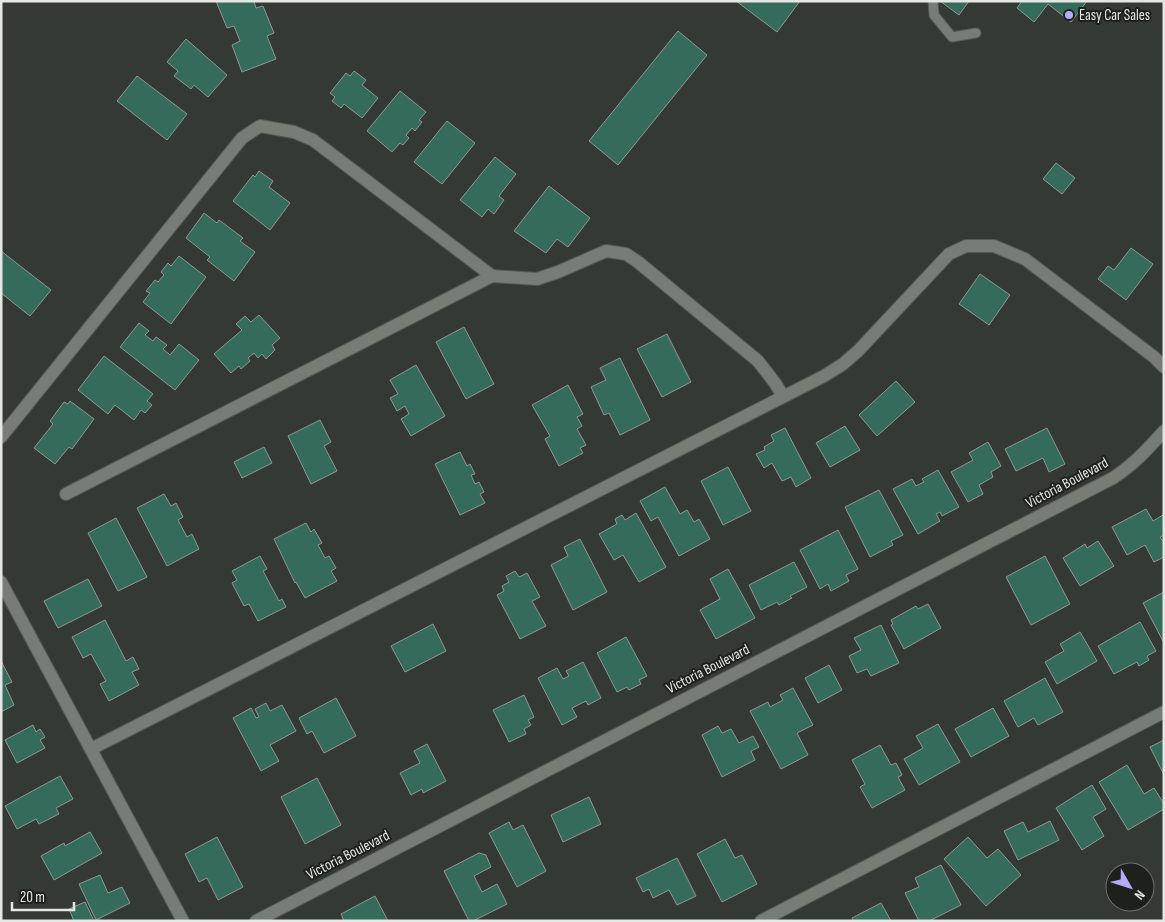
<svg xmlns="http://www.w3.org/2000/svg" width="1165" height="922" viewBox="0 0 1165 922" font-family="'Sofia Sans Condensed',sans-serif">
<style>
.building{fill:#346b5b;stroke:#909794}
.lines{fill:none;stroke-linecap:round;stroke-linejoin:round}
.lane-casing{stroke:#555854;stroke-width:11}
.street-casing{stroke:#555854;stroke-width:14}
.lane{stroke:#777c77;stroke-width:9}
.street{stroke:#777c77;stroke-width:12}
.poi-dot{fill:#b4acf9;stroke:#1e201e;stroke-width:2}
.labels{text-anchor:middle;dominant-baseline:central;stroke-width:4;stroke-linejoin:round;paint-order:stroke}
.poi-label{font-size:15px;fill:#e5e7e5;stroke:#1e201e;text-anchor:start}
.street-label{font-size:15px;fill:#e5e7e5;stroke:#1e201e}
</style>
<rect width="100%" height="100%" fill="#353935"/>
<g class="building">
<path d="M 216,1 L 254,1 L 256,8 L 263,6 L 274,33 L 267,36 L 276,59 L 242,72 L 232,45 L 240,41 L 234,26 L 227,28 Z"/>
<path d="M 736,1 L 800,1 L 777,32 Z"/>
<path d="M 940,1 L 969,1 L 959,15 Z"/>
<path d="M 1022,1 L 1087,1 L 1071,22 L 1048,4 L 1034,22 L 1017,8 Z"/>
<path d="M 678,31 L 707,55 L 618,165 L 589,141 Z"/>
<path d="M 186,39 L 227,75 L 208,97 L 194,85 L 191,89 L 174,76 L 178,71 L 167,62 Z"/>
<path d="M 354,71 L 366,80 L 362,85 L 378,98 L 362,118 L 344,104 L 341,108 L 332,101 L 335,97 L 330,93 L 346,73 L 350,76 Z"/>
<path d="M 137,76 L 187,114 L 167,140 L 117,101 Z"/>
<path d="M 400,91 L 426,112 L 419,120 L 422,122 L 415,131 L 412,128 L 406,135 L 409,138 L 403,145 L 400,143 L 392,152 L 367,131 Z"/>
<path d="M 447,121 L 475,143 L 442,184 L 414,162 Z"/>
<path d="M 495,157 L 516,174 L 499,196 L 504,200 L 494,214 L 488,209 L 482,217 L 460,200 Z"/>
<path d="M 1056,163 L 1075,178 L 1062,194 L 1043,179 Z"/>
<path d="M 259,171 L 273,181 L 269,187 L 290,203 L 270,230 L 233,201 L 253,175 L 255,177 Z"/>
<path d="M 549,186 L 590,218 L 568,247 L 557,239 L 546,253 L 514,231 Z"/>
<path d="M 204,213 L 217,223 L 219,220 L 243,238 L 240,241 L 255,252 L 234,281 L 207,260 L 210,257 L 186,238 Z"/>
<path d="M 1131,248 L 1153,264 L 1126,300 L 1098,279 L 1108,266 L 1114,270 Z"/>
<path d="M 1,251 L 51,290 L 30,316 L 1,293 Z"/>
<path d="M 179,256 L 206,277 L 171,324 L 143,302 L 150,293 L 146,291 L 155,280 L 158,282 L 164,275 L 161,272 L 168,263 L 171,266 Z"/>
<path d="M 980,274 L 1010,295 L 989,325 L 959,304 Z"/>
<path d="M 259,315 L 280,338 L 272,345 L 275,350 L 266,359 L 262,354 L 258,358 L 254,353 L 248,358 L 250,361 L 241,369 L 239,366 L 231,373 L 214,354 L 242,330 L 236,324 L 245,316 L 251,322 Z"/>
<path d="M 139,323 L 149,331 L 145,335 L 153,341 L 156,337 L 167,345 L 163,349 L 170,355 L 179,344 L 199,360 L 175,390 L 120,347 Z"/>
<path d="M 464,327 L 494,384 L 466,399 L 436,342 Z"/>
<path d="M 667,334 L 691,382 L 662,397 L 637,349 Z"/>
<path d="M 104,356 L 153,394 L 147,401 L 152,405 L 145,413 L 141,410 L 134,420 L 115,405 L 108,414 L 78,390 Z"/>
<path d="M 620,358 L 650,420 L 620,435 L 609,413 L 604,415 L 591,387 L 606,380 L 600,368 Z"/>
<path d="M 416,365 L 445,416 L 411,436 L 401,419 L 409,414 L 405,406 L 397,411 L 390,398 L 398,394 L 390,380 Z"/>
<path d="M 896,381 L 915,402 L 877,436 L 859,415 Z"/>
<path d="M 568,385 L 583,414 L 577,417 L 582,426 L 577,429 L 586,445 L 580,448 L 583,453 L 559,466 L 545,439 L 550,436 L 532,405 Z"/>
<path d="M 70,401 L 94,419 L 72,449 L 69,447 L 55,464 L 34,448 L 53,424 L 50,421 L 64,402 L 68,404 Z"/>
<path d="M 320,420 L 331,442 L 324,446 L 337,471 L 311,484 L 288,436 Z"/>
<path d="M 845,426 L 860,450 L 830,467 L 816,443 Z"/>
<path d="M 785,428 L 811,478 L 796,487 L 791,477 L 782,481 L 772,463 L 764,468 L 756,454 L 765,450 L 764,447 L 774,441 L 771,435 Z"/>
<path d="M 1047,428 L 1065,464 L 1049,472 L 1043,458 L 1016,471 L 1005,449 Z"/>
<path d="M 988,442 L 1001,466 L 991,472 L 993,477 L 979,485 L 983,494 L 968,502 L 951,472 L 973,460 L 969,453 Z"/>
<path d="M 264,447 L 272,463 L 242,478 L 234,462 Z"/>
<path d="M 460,452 L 467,466 L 470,464 L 475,474 L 471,475 L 475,484 L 479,482 L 484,492 L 480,494 L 485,503 L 460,515 L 435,464 Z"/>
<path d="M 728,467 L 751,511 L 723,525 L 701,481 Z"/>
<path d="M 938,470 L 959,507 L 942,516 L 940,512 L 936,514 L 940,521 L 918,534 L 893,489 L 912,479 L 916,486 L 924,482 L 922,479 Z"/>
<path d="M 665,487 L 680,514 L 687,510 L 694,522 L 699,519 L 710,539 L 679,556 L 658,517 L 651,521 L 640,501 Z"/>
<path d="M 879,490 L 903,535 L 891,541 L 893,545 L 870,557 L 845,507 Z"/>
<path d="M 164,494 L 171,506 L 176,503 L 183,517 L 178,520 L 187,537 L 192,534 L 199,549 L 167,566 L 137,508 Z"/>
<path d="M 1146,509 L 1153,521 L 1163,515 L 1164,517 L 1164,535 L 1160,537 L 1164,543 L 1164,557 L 1154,562 L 1145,545 L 1127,555 L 1112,527 Z"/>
<path d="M 636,513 L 666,567 L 639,582 L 623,555 L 614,560 L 599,534 L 617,524 L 615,519 L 622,515 L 625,520 Z"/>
<path d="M 116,518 L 147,577 L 118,591 L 88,533 Z"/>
<path d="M 306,523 L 311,532 L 314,529 L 322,543 L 318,545 L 325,558 L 329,556 L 336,568 L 331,571 L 337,581 L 305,598 L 296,582 L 295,583 L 274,539 Z"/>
<path d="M 838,530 L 858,569 L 846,575 L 849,581 L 831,591 L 828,584 L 820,589 L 800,550 Z"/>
<path d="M 580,539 L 607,592 L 573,610 L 551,565 L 568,556 L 564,547 Z"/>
<path d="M 1098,541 L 1114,566 L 1080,586 L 1063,558 L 1085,544 L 1087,548 Z"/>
<path d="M 260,556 L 267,569 L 263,571 L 279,601 L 282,599 L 286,607 L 258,621 L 249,604 L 244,606 L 232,583 L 237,580 L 232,571 Z"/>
<path d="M 1045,556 L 1070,604 L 1031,625 L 1006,577 Z"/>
<path d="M 794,562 L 807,587 L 790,596 L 792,598 L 779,605 L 777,602 L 761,610 L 749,585 Z"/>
<path d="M 728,569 L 755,618 L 716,639 L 700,610 L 720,599 L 710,579 Z"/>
<path d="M 515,571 L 519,577 L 527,573 L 540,597 L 532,601 L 546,626 L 520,639 L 497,595 L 504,591 L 502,586 L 509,582 L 506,576 Z"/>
<path d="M 88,579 L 102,606 L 58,628 L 44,601 Z"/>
<path d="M 1164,592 L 1164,643 L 1143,603 Z"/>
<path d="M 928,604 L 941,628 L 904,649 L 891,625 L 893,624 L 891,620 L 916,606 L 918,609 Z"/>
<path d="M 105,620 L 126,661 L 133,657 L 139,669 L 132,672 L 139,685 L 109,701 L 100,684 L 106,681 L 91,654 L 83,658 L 72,637 Z"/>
<path d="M 1140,622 L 1156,651 L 1147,656 L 1149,660 L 1139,666 L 1137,662 L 1114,674 L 1098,646 Z"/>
<path d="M 433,624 L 446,651 L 405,672 L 391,646 Z"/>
<path d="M 881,625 L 899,663 L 871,676 L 867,669 L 857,673 L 849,656 L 861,650 L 854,638 Z"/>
<path d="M 1080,632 L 1097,661 L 1057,684 L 1045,662 L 1064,651 L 1060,644 Z"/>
<path d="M 626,637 L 647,676 L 639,680 L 641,684 L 629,690 L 627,687 L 617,692 L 597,653 Z"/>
<path d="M 1,661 L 12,682 L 5,685 L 14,705 L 1,712 Z"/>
<path d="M 583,662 L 601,698 L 588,705 L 586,701 L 572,708 L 577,717 L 562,725 L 538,678 L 557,668 L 563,679 L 569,676 L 566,671 Z"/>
<path d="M 829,665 L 842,690 L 818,703 L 805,678 Z"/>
<path d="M 1045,678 L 1063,712 L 1038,725 L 1034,718 L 1018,727 L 1004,701 Z"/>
<path d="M 793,688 L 813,725 L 797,733 L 808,755 L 781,769 L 750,711 L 768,702 L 770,707 L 783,700 L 780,695 Z"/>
<path d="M 524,695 L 534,717 L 528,720 L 531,725 L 524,729 L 526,734 L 509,742 L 493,710 Z"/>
<path d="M 336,698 L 356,736 L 324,753 L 312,731 L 307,734 L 299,718 Z"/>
<path d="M 266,703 L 270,711 L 282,705 L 296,731 L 270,745 L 279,761 L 261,771 L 233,718 L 251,708 L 256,718 L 259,717 L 255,709 Z"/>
<path d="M 993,708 L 1009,736 L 971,757 L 955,729 Z"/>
<path d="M 938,724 L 960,762 L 919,785 L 904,759 L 923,748 L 916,736 Z"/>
<path d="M 33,725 L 36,732 L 40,729 L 45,737 L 40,740 L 45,748 L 17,763 L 5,740 Z"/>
<path d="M 718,726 L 722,733 L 731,729 L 739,743 L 753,736 L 759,747 L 751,751 L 755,760 L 722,777 L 702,735 Z"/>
<path d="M 1164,740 L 1164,775 L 1150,747 Z"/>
<path d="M 427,744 L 446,781 L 423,793 L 422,789 L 411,795 L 400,773 L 420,763 L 414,751 Z"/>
<path d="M 880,745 L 891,765 L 896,763 L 902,775 L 898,777 L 905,790 L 872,808 L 860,787 L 865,784 L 852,760 Z"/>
<path d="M 1127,765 L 1144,794 L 1154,788 L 1164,804 L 1164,809 L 1128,830 L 1099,782 Z"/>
<path d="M 60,776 L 73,799 L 56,808 L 59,814 L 39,824 L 36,819 L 17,829 L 5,806 Z"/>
<path d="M 317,778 L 341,825 L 305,844 L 281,797 Z"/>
<path d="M 1092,785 L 1106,809 L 1093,817 L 1104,836 L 1082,850 L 1056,808 Z"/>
<path d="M 589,797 L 601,824 L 563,842 L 551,815 Z"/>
<path d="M 1050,821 L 1059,840 L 1018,860 L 1004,831 L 1023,822 L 1028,832 Z"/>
<path d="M 509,822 L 513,830 L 523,825 L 546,871 L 517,887 L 489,833 Z"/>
<path d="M 90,832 L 102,853 L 54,880 L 41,856 L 64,843 L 65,846 Z"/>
<path d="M 217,837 L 243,887 L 218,900 L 207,878 L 199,882 L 185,854 Z"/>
<path d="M 968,837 L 987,858 L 998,849 L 1021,875 L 986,906 L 944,859 Z"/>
<path d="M 725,839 L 735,858 L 742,855 L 757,884 L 722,902 L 697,854 Z"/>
<path d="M 479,853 L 486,855 L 491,867 L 474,876 L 482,892 L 497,884 L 507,904 L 473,921 L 469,921 L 444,871 Z"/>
<path d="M 677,858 L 696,896 L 677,905 L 669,890 L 653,898 L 649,889 L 643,892 L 636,878 Z"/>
<path d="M 941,865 L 961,905 L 929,921 L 919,921 L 905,893 L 919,887 L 915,878 Z"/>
<path d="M 100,875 L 108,893 L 122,887 L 130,903 L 96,920 L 79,884 Z"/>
<path d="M 375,896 L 388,921 L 344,921 L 341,914 Z"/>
<path d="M 85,902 L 94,921 L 74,921 L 69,909 Z"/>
<path d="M 881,903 L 891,921 L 854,921 L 852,918 Z"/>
</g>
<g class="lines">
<defs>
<path id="lane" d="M 933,1 L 934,15 L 952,37 L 976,33"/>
<g id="street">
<path d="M 1,437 L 242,138 L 260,126 L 294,132 L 313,140 L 492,276"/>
<path d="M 66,494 L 492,276 L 537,279 L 558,272 L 606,251 L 626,254 L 638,262 L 758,361 L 775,383 L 783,396"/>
<path d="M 1,582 L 183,921"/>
<path d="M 91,749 L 824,376 L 843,364 L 858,351 L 949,254 L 966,246 L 994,246 L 1025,259 L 1154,357 L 1164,367"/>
<path d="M 256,921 L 1113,478 C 1133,465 1148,449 1164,431"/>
<path d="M 761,921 L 1164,712"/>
</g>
</defs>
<use href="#lane" class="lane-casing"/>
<use href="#street" class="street-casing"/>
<use href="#lane" class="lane"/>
<use href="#street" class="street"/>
</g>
<circle class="poi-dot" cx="1069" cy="15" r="5"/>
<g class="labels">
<g class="poi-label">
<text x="1079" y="15">Easy Car Sales</text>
</g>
<g class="street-label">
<text transform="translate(1067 483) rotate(-28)">Victoria Boulevard</text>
<text transform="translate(708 669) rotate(-27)">Victoria Boulevard</text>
<text transform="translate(348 855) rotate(-27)">Victoria Boulevard</text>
</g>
</g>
<rect width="1165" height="922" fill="none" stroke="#e5e7e5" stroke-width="5"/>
<g transform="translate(1130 887) rotate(129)"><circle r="24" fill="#1e201e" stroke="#6e706e"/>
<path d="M0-4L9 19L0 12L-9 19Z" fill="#b4acf9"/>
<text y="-8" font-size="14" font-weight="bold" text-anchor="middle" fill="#e5e7e5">N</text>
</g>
<path d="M12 902v8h62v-8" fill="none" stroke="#e5e7e5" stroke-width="2.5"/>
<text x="20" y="902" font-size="15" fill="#e5e7e5" stroke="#1e201e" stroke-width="4" paint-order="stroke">20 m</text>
</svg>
